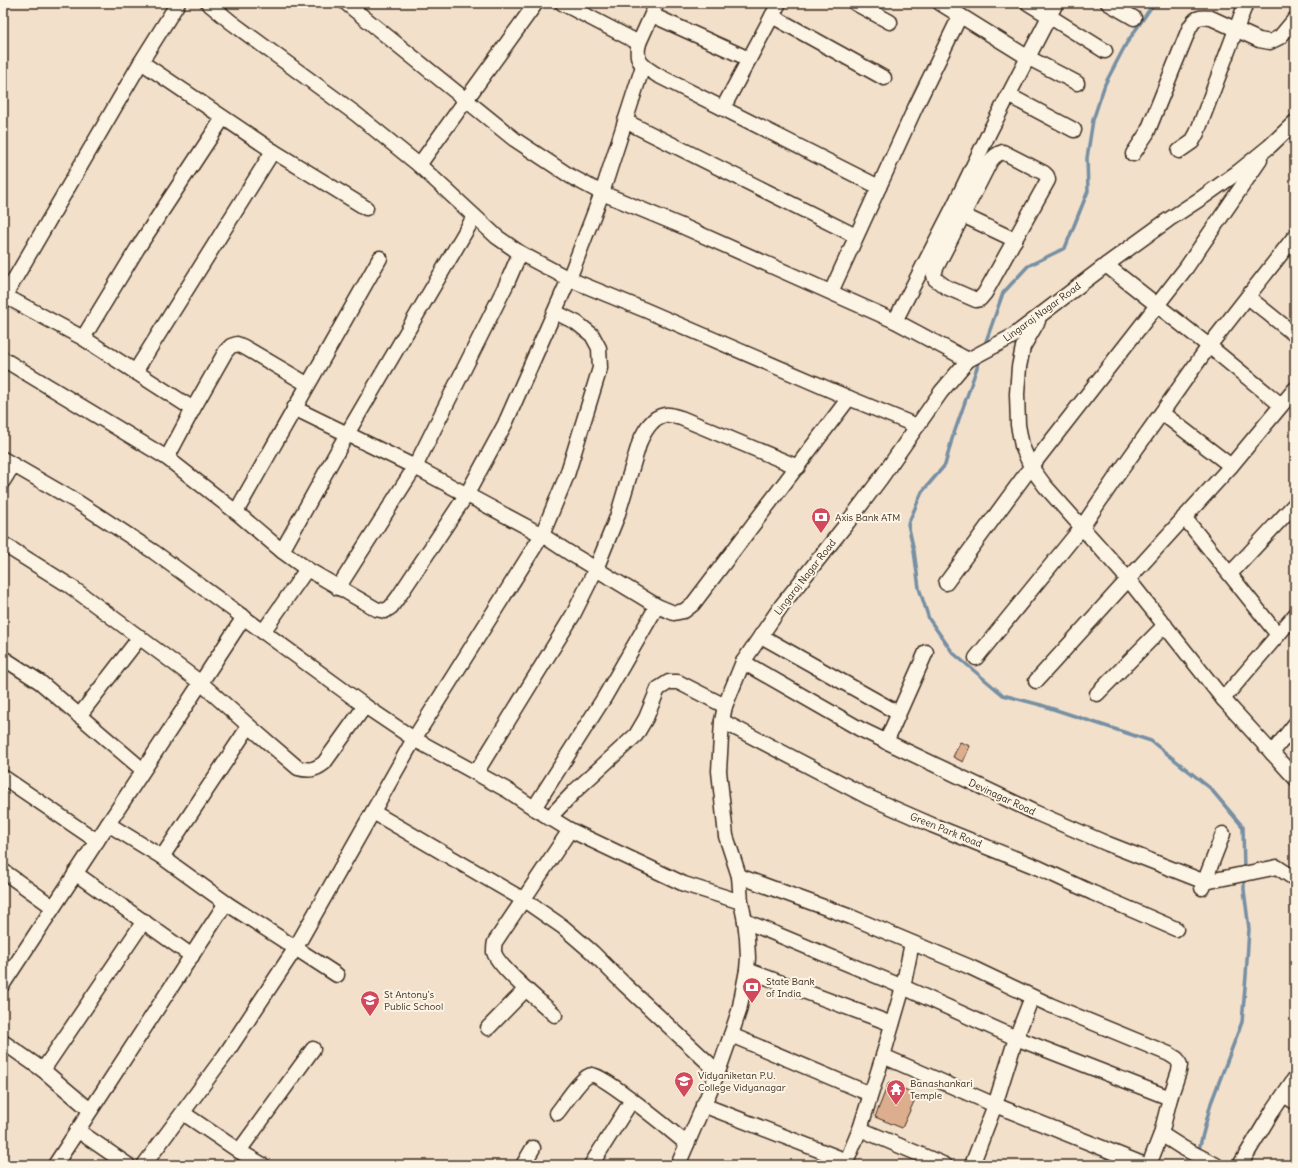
<svg xmlns="http://www.w3.org/2000/svg" width="1298" height="1168" viewBox="0 0 1298 1168" font-family="Delius,sans-serif">
<style>
.lines{fill:none;stroke-linecap:round;stroke-linejoin:round}
.stream{stroke:#768fa3;stroke-width:3.5}
.building{fill:#dcae8d;stroke:#3b2a1e}
.minor-casing{stroke:#3b2a1e;stroke-width:17}
.minor{stroke:#fcf5e5;stroke-width:14}
.labels{text-anchor:middle;dominant-baseline:central;stroke-width:4;stroke-linejoin:round;paint-order:stroke}
.street-label{font-size:10px;fill:#3b2a1e;stroke:#fcf5e5}
.poi-label{font-size:10px;fill:#3b2a1e;stroke:#fcf5e5;text-anchor:start}
</style>
<rect width="100%" height="100%" fill="#f2e0cb"/>
<filter id="ink" filterUnits="userSpaceOnUse"><feTurbulence type="fractalNoise" baseFrequency=".025" numOctaves="2"/><feDisplacementMap in="SourceGraphic" scale="8" xChannelSelector="R" yChannelSelector="G"/><feConvolveMatrix kernelMatrix="1 2 1 2 8 2 1 2 1" color-interpolation-filters="sRGB"/></filter>
<g filter="url(#ink)">
<g class="lines">
<g class="stream">
<path d="M 984,347 L 1003,293 L 1028,266 L 1065,248 L 1088,191 L 1087,158 L 1093,120 L 1105,84 L 1126,44 L 1154,3"/>
<path d="M 980,359 L 952,439 L 945,465 L 922,492 L 908,524 L 914,551 L 919,588 L 929,619 L 953,653 L 1003,695 L 1041,705 L 1151,741 L 1210,788 L 1243,827 L 1244,870"/>
<path d="M 1198,1153 L 1211,1103 L 1242,1022 L 1246,976 L 1249,929 L 1244,890 L 1244,877"/>
</g>
</g>
<g class="building">
<path d="M 960,742 L 970,746 L 963,762 L 953,757 Z"/>
<path d="M 889,1082 L 917,1095 L 902,1128 L 875,1117 Z"/>
</g>
<g class="lines">
<defs>
<g id="minor">
<path d="M 208,3 L 231,22 L 356,114 L 419,165 L 497,237 L 520,253 L 569,279 L 645,310 L 849,398 L 917,426"/>
<path d="M 346,3 L 514,139 L 570,176 L 602,193 L 684,227 L 895,321 L 968,360"/>
<path d="M 562,3 L 639,43"/>
<path d="M 657,3 L 639,43 C 634,62 643,66 657,75 L 879,187"/>
<path d="M 855,3 L 890,22"/>
<path d="M 940,3 L 1027,57 L 1077,83"/>
<path d="M 1028,3 L 1105,51"/>
<path d="M 1108,3 L 1134,18"/>
<path d="M 652,15 L 749,59"/>
<path d="M 772,16 L 884,78"/>
<path d="M 141,62 L 273,151 L 366,208"/>
<path d="M 1008,95 L 1074,130"/>
<path d="M 723,108 L 779,3"/>
<path d="M 625,121 L 856,236"/>
<path d="M 1179,151 L 1192,142 L 1197,133 L 1246,3"/>
<path d="M 1003,152 L 1044,173 L 1047,176 L 1048,180 L 985,293 L 980,299 L 976,300 L 946,287 L 935,279 L 934,275 L 936,268 L 990,162 C 993,157 996,154 1003,152 Z"/>
<path d="M 1133,154 L 1147,133 L 1189,29 C 1195,18 1198,16 1211,18 L 1259,40 L 1270,42 L 1280,37 L 1295,19"/>
<path d="M 419,165 L 536,3"/>
<path d="M 956,212 L 1015,240"/>
<path d="M 1106,265 L 1209,346 L 1281,405"/>
<path d="M 831,292 L 915,108 L 960,16"/>
<path d="M 5,296 L 83,338 L 193,409"/>
<path d="M 1248,297 L 1295,335"/>
<path d="M 3,299 L 141,62 L 178,3"/>
<path d="M 895,321 L 952,210 L 990,131 L 1056,3"/>
<path d="M 1038,321 L 1023,347 L 1019,367 L 1017,394 L 1018,425 L 1022,446 L 1031,467 L 1045,486 L 1128,579 L 1223,699 L 1295,778"/>
<path d="M 83,338 L 137,249 L 223,118"/>
<path d="M 3,359 L 167,458 L 236,512 L 282,551 L 307,569 L 376,609 L 385,611 L 391,607 L 399,596 L 467,494 L 505,424 L 569,279 L 602,193 L 643,66"/>
<path d="M 135,372 L 273,151"/>
<path d="M 294,408 L 415,467 L 542,535 L 568,552 L 657,606 L 674,613 L 684,611 L 693,604 L 849,398"/>
<path d="M 1162,413 L 1231,466"/>
<path d="M 167,458 L 193,409 L 226,351 L 231,346 L 237,344 L 244,347 L 307,384"/>
<path d="M 3,459 L 79,503 L 154,552 L 365,706 L 414,739 L 507,790 L 534,808 L 570,830 L 684,884 L 741,902"/>
<path d="M 3,481 L 13,465"/>
<path d="M 236,512 L 380,258"/>
<path d="M 1184,517 L 1278,635"/>
<path d="M 3,544 L 70,586 L 201,683 L 249,726 L 298,768 C 309,771 315,770 324,763 L 365,706"/>
<path d="M 282,551 L 347,434 L 474,217"/>
<path d="M 1230,574 L 1295,504"/>
<path d="M 946,583 L 1031,467 L 1186,268 L 1260,160"/>
<path d="M 338,588 L 415,467 L 507,283 L 520,253"/>
<path d="M 263,632 L 307,569"/>
<path d="M 761,636 L 898,713"/>
<path d="M 3,658 L 40,682 L 143,770"/>
<path d="M 976,658 L 1082,527 L 1114,480 L 1209,346 L 1295,236"/>
<path d="M 743,662 L 860,729 L 1034,812 L 1108,844 L 1205,882 L 1277,867 L 1295,879"/>
<path d="M 1036,681 L 1231,466 L 1295,389"/>
<path d="M 1097,694 L 1165,625"/>
<path d="M 1223,699 L 1295,615"/>
<path d="M 79,716 L 140,637"/>
<path d="M 722,721 L 868,797 L 932,825 L 1039,868 L 1093,893 L 1176,929"/>
<path d="M 886,742 L 926,652"/>
<path d="M 1272,753 L 1295,724"/>
<path d="M 476,773 L 573,615 L 596,569 L 617,517 L 640,441 C 645,430 652,417 665,415 C 670,414 676,417 681,418 L 798,467"/>
<path d="M 3,777 L 97,841"/>
<path d="M 534,808 L 604,698 L 657,606"/>
<path d="M 373,812 L 524,900 L 563,927 L 592,952 L 625,985 L 718,1072"/>
<path d="M 549,818 L 576,790 L 636,735 L 646,718 L 658,689 L 669,682 L 678,682 L 725,706"/>
<path d="M 108,824 L 162,857 L 226,903"/>
<path d="M 162,857 L 249,726"/>
<path d="M 3,871 L 53,907"/>
<path d="M 75,873 L 192,956"/>
<path d="M 739,876 L 851,917 L 970,967 L 1050,1005 L 1169,1054 L 1177,1059 L 1180,1065 L 1179,1071 L 1170,1098 L 1161,1134 L 1149,1165"/>
<path d="M 1202,888 L 1223,834"/>
<path d="M 745,921 L 903,987 L 1016,1038 L 1170,1098"/>
<path d="M 747,970 L 892,1024"/>
<path d="M 3,984 L 244,617"/>
<path d="M 555,1015 C 543,1004 497,966 494,952 C 494,949 494,945 495,942 L 570,830"/>
<path d="M 488,1028 L 526,989"/>
<path d="M 731,1035 L 870,1094"/>
<path d="M 3,1042 L 43,1070 L 90,1110"/>
<path d="M 883,1056 L 995,1105 L 1145,1165"/>
<path d="M 43,1070 L 144,921"/>
<path d="M 1284,1095 L 1295,1102"/>
<path d="M 703,1105 L 847,1161"/>
<path d="M 183,1113 L 239,1151 L 263,1165"/>
<path d="M 557,1113 C 564,1105 582,1075 592,1075 C 603,1074 674,1133 687,1144"/>
<path d="M 860,1129 L 945,1165"/>
<path d="M 77,1130 L 128,1165"/>
<path d="M 1161,1134 L 1183,1148 L 1216,1165"/>
<path d="M 239,1151 L 313,1049"/>
<path d="M 55,1165 L 226,903 L 337,975"/>
<path d="M 144,1165 L 225,1055 L 295,949 L 414,739 L 542,535 L 567,475 L 600,368 L 599,348 L 592,335 L 577,323 L 555,312"/>
<path d="M 523,1165 L 533,1148"/>
<path d="M 591,1165 L 632,1100"/>
<path d="M 678,1165 L 718,1072 L 731,1035 L 739,1011 L 747,970 L 748,958 L 747,938 L 745,921 L 741,902 L 739,876 L 726,836 L 719,771 L 722,721 L 725,706 L 743,662 L 782,605 L 848,522 L 881,478 L 941,392 L 968,360 L 1013,336 L 1106,265 L 1168,220 L 1203,197 L 1238,172 L 1270,146 L 1295,122"/>
<path d="M 845,1165 L 860,1129 L 883,1056 L 903,987 L 912,943"/>
<path d="M 972,1165 L 995,1105 L 1016,1038 L 1032,997"/>
<path d="M 1240,1165 L 1272,1112 L 1295,1078"/>
</g>
</defs>
<use href="#minor" class="minor-casing"/>
<use href="#minor" class="minor"/>
</g>
</g>
<defs>
<symbol id="bank-pin" viewBox="-11 -11 22 30"><path d="M0 17L-7.5 6A9.5 9.5 0 1 1 7.5 6Z" fill="#d1495b" stroke="#fcf5e5"/><path d="M-6-4H6V4H-6ZM0-2.3a2.3 2.3 0 1 0 0 4.6a2.3 2.3 0 1 0 0-4.6Z" fill="#fff"/></symbol>
<symbol id="school-pin" viewBox="-11 -11 22 30"><path d="M0 17L-7.5 6A9.5 9.5 0 1 1 7.5 6Z" fill="#d1495b" stroke="#fcf5e5"/><path d="M0-5L7-2L0 1L-7-2ZM-4 1L0 2.5L4 1V4Q0 6-4 4Z" fill="#fff"/></symbol>
<symbol id="university-pin" viewBox="-11 -11 22 30"><path d="M0 17L-7.5 6A9.5 9.5 0 1 1 7.5 6Z" fill="#d1495b" stroke="#fcf5e5"/><path d="M0-5L7-2L0 1L-7-2ZM-4 1L0 2.5L4 1V4Q0 6-4 4Z" fill="#fff"/></symbol>
<symbol id="temple-pin" viewBox="-11 -11 22 30"><path d="M0 17L-7.5 6A9.5 9.5 0 1 1 7.5 6Z" fill="#d1495b" stroke="#fcf5e5"/><path d="M0-6L5-2H3V0L6.5 2.5H4V6H1.5V3h-3V6H-4V2.5H-6.5L-3 0V-2H-5Z" fill="#fff"/></symbol>
</defs>
<g fill-rule="evenodd">
<use href="#bank-pin" x="810" y="506" width="22" height="30"/>
<use href="#bank-pin" x="741" y="976" width="22" height="30"/>
<use href="#school-pin" x="359" y="989" width="22" height="30"/>
<use href="#university-pin" x="673" y="1070" width="22" height="30"/>
<use href="#temple-pin" x="885" y="1078" width="22" height="30"/>
</g>
<g class="labels">
<g class="street-label">
<text transform="translate(1042 312) rotate(-36)">Lingaraj Nagar Road</text>
<text transform="translate(805 577) rotate(-52)">Lingaraj Nagar Road</text>
<text transform="translate(1002 797) rotate(25)">Devinagar Road</text>
<text transform="translate(946 830) rotate(22)">Green Park Road</text>
</g>
<g class="poi-label">
<text x="835" y="517">Axis Bank ATM</text>
<text x="766" y="981">State Bank<tspan x="766" dy="12">of India</tspan></text>
<text x="384" y="994">St Antony's<tspan x="384" dy="12">Public School</tspan></text>
<text x="698" y="1075">Vidyaniketan P.U.<tspan x="698" dy="12">College Vidyanagar</tspan></text>
<text x="910" y="1083">Banashankari<tspan x="910" dy="12">Temple</tspan></text>
</g>
</g>
<rect width="1298" height="1168" fill="none" stroke="#fcf5e5" stroke-width="16"/>
<rect x="8" y="8" width="1282" height="1152" fill="none" stroke="#3b2a1e" stroke-width="1.5" filter="url(#ink)"/>
</svg>
